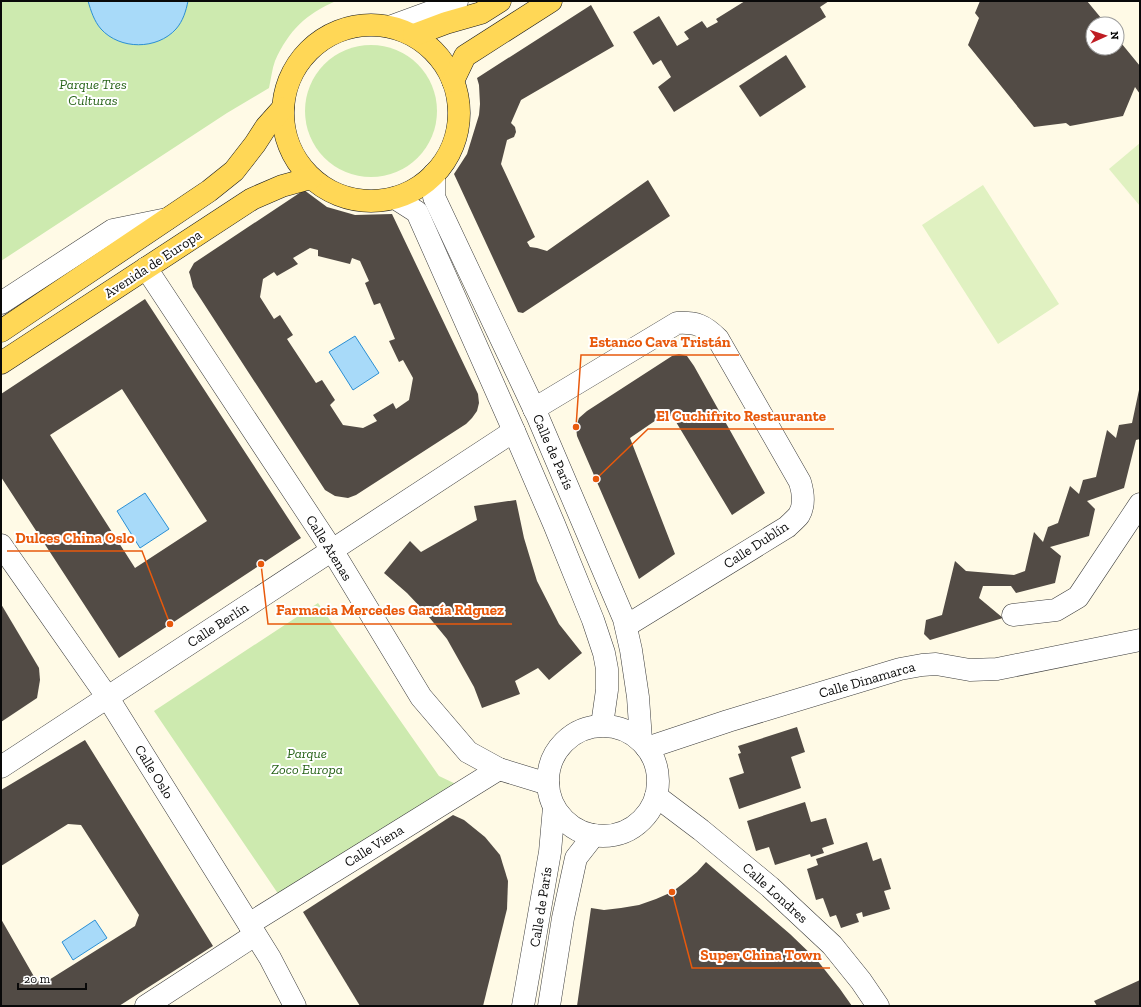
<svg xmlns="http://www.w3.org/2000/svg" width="1141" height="1007" viewBox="0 0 1141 1007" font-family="'Zilla Slab',serif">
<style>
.green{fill:#cdeaaf}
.pitch{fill:#e0f1c1}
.water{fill:#a8daf9;stroke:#2b8fd4}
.building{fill:#524b45;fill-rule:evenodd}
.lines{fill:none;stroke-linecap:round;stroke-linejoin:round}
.minor-casing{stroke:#3c3c3c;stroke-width:23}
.major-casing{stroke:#1a1a1a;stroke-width:23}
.minor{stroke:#fff;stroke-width:22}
.major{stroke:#ffd756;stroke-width:22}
.labels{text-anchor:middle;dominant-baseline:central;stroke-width:4;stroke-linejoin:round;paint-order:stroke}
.park-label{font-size:14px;font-style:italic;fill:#276318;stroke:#fff}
.street-label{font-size:14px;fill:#090909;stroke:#fff}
.leader{fill:none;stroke:#e8590c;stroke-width:1.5}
.callout-dot{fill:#e8590c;stroke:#fff;stroke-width:1.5}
.callout-label{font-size:15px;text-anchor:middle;font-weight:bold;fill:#e8590c;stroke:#fff;stroke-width:4;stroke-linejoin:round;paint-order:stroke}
</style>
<rect width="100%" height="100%" fill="#fffae6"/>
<g class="green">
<path d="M 1,1 L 336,1 C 306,14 289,30 275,61 C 272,69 271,79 269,88 L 227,113 L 1,261 Z"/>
<circle cx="371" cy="111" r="66"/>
<path d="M 318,603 L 439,776 L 460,786 L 281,898 L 154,711 Z"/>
</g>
<g class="pitch">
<path d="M 1140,143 L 1140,206 L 1109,169 Z"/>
<path d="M 983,185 L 1059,304 L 998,344 L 922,225 Z"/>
</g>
<g class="water">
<path d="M 88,1 L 188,1 C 186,11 183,21 176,29 C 157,50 120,50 101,29 C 94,21 91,11 88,1 Z"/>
<path d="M 355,336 L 379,373 L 353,390 L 329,352 Z"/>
<path d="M 145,493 L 169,529 L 140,548 L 117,511 Z"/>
<path d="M 95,920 L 107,938 L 73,960 L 62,942 Z"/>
</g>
<g class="building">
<path d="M 745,1 L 829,1 L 820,7 L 826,17 L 674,112 L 658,87 L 671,77 L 661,60 L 653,65 L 633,32 L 659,16 L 677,46 L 689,39 L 684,32 L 702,21 L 707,28 L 718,22 L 716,19 Z"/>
<path d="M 980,1 L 1087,1 L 1106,24 L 1093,24 L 1093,48 L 1117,48 L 1117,38 L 1140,66 L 1140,94 L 1135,87 L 1123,116 L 1070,126 L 1066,123 L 1034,127 L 968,45 L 979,18 L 975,13 Z"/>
<path d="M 591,5 L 614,46 L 521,100 L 511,123 L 515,127 L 516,132 L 514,137 L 507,140 L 501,164 L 535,237 L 527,242 L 530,247 L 537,248 L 547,251 L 648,180 L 670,216 L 523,313 L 518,312 L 454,174 L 467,154 L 479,115 L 480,104 L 479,85 L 477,78 Z"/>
<path d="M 786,55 L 806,87 L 760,117 L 739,86 Z"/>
<path d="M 304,190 L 327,207 L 355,215 L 392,214 L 478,394 L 479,403 L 477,411 L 472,418 L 466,424 L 356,495 L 348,498 L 335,496 L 325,490 L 193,287 L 190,275 L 189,272 L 194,263 ZM 310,248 L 318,250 L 318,256 L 350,264 L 352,258 L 360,261 L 369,281 L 365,283 L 374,305 L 380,303 L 395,339 L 389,341 L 399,362 L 403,360 L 413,378 L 409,400 L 396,409 L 393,403 L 373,415 L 377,421 L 363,428 L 343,425 L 330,405 L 335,400 L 322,380 L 316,383 L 287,339 L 293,335 L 280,315 L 274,319 L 260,297 L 263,279 L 274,272 L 277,276 L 298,264 L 293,258 Z"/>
<path d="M 145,299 L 301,538 L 119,658 L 1,477 L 1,394 ZM 122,389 L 207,521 L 135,568 L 50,435 Z"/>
<path d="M 679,354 L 687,356 L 694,366 L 765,493 L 732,515 L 673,417 L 665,414 L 630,438 L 675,554 L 639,579 L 577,436 L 576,427 L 579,418 L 587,411 L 672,356 Z"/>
<path d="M 1139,390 L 1140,439 L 1136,440 L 1124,488 L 1087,501 L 1095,509 L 1089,536 L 1050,547 L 1061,556 L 1055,583 L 1016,593 L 1011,586 L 983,586 L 979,598 L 1003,618 L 930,640 L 924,634 L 926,620 L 942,615 L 955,561 L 966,571 L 1014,575 L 1025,571 L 1034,532 L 1043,542 L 1048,527 L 1058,523 L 1070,486 L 1079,494 L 1083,480 L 1096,477 L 1107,430 L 1116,438 L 1119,425 L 1132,423 Z"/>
<path d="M 516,500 L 524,538 L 537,581 L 559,624 L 582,653 L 549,680 L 538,668 L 515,681 L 520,694 L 482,708 L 474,687 L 447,639 L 424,611 L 407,593 L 384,573 L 410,541 L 421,552 L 477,520 L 474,506 Z"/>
<path d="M 1,604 L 39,668 L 40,680 L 37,698 L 1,722 Z"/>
<path d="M 797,727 L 805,752 L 791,757 L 801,788 L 739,809 L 729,778 L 744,773 L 738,754 L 741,753 L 738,746 Z"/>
<path d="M 85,740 L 213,946 L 119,1006 L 2,1006 L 1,1003 L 1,919 L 36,980 L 44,983 L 135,926 L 139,915 L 81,825 L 68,824 L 1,866 L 1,790 Z"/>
<path d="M 805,802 L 811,822 L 826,818 L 834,844 L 822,848 L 824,853 L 811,857 L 810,854 L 775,865 L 769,847 L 756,851 L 747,821 Z"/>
<path d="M 453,815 L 464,820 L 485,837 L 500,855 L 508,881 L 507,909 L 483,1006 L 360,1006 L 303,912 Z"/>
<path d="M 867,842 L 873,861 L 881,858 L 891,889 L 884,891 L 890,909 L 863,917 L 862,912 L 856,914 L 859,922 L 841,928 L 836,915 L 830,917 L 823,898 L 816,900 L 807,869 L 818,865 L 816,859 Z"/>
<path d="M 706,862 L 790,934 L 817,960 L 840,989 L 852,1006 L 577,1006 L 591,908 L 604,910 L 621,908 L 639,905 L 656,899 L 672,892 L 685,882 L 697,872 Z"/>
<path d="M 1140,980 L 1140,1006 L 1097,1006 L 1094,1001 Z"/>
</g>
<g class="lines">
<defs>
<g id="minor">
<path d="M 392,26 L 433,11 L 457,1"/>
<path d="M 434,174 L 434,197 L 537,415 L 624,619 L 631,650 L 638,697 L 641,740"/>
<path d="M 395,198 L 417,212 L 514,431 L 554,524 L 593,620 L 604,653 L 607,669 L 607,690 L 602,725"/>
<path d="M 146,268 L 332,550 L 421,697 L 468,752 L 499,769 L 548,784"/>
<path d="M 1,303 L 113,230 L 167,219"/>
<path d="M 534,409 L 677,323 C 696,322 704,325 718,339 L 800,482 C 803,492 805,505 799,515 C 796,519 791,523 787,527 L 626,626"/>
<path d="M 1,545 L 108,698 L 270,958 L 295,1006"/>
<path d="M 1013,615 L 1056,610 L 1078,597 L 1140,504"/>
<circle cx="603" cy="781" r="55"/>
<path d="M 647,748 L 728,721 L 900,669 L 922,665 L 936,664 L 970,670 L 997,669 L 1140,640"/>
<path d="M 1,767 L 514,431"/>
<path d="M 656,796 L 701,830 L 770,887 L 832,945 L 861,981 L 878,1006"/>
<path d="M 249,924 L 499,769"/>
<path d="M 146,1006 L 255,935"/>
<path d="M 523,1006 L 550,852 L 554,807"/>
<path d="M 549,1006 L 563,918 L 576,858 L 594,835"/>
</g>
<g id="major">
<circle cx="371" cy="113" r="88"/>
<path d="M 414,35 L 446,23 L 481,13 L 500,1"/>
<path d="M 453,81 L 465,56 L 551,1"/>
<path d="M 1,331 L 209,191 L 234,171 L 255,144 L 266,127 L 283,108"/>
<path d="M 1,363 L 252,199 L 282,186 L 311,178"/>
</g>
</defs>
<use href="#minor" class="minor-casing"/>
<use href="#major" class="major-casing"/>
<use href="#minor" class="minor"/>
<use href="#major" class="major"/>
</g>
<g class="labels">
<g class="park-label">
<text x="93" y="84">Parque Tres<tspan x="93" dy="16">Culturas</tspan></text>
<text x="307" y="753">Parque<tspan x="307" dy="16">Zoco Europa</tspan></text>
</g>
<g class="street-label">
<text transform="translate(153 264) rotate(-33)">Avenida de Europa</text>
<text transform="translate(553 452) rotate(66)">Calle de París</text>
<text transform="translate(756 545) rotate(-33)">Calle Dublín</text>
<text transform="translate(329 548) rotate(58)">Calle Atenas</text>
<text transform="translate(218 625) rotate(-33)">Calle Berlín</text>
<text transform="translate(867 680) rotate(-16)">Calle Dinamarca</text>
<text transform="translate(154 772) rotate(58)">Calle Oslo</text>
<text transform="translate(374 846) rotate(-32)">Calle Viena</text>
<text transform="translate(775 893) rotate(42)">Calle Londres</text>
<text transform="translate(541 907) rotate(-81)">Calle de París</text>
</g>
</g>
<path class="leader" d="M576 427L581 355H739M596 479L648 429H834M170 624L142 551H7M261 564L268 624H512M672 892L692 968H830"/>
<g class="callout-dot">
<circle cx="576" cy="427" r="4"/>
<circle cx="596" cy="479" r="4"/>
<circle cx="170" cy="624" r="4"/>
<circle cx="261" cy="564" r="4"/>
<circle cx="672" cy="892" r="4"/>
</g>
<g class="callout-label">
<text x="660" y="347">Estanco Cava Tristán</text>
<text x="741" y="421">El Cuchifrito Restaurante</text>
<text x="75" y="543">Dulces China Oslo</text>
<text x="390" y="615">Farmacia Mercedes García Rdguez</text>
<text x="761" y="960">Super China Town</text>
</g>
<rect width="1141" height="1007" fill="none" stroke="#090909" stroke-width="4"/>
<g transform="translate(1105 36) rotate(87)"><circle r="19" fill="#ffffff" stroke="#9d9d9d"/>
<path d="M0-3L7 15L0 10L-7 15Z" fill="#bf1c23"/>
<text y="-6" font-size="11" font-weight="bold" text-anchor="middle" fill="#090909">N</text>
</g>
<path d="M18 983v6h68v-6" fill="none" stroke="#090909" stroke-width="2"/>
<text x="24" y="983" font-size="12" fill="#090909" stroke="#ffffff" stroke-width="3" paint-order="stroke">20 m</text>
</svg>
